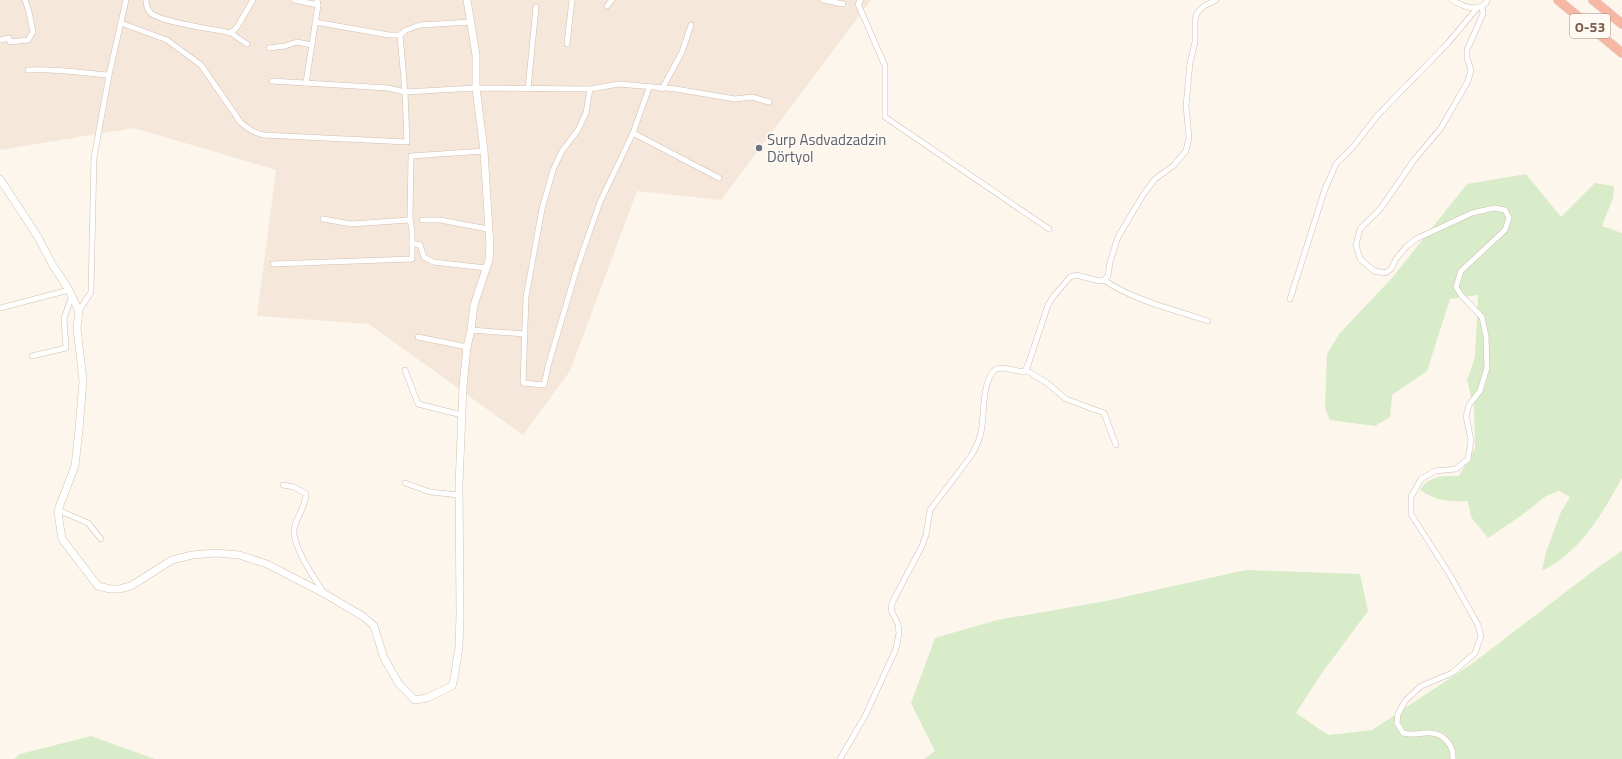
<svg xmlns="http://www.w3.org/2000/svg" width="1622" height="759" viewBox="0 0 1622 759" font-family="'Titillium Web',sans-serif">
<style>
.residential{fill:#f5e8da}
.green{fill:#d8ecc9}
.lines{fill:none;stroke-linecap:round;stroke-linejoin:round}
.street-casing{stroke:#d1beb0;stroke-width:6}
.secondary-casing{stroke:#d6c0b0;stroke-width:8}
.highway-casing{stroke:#dad1cd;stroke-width:10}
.street{stroke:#fff;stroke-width:5}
.secondary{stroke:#fff;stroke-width:7}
.highway{stroke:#f7b7a3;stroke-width:9}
.worship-dot{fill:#6b7280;stroke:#fffaf3;stroke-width:1.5}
.labels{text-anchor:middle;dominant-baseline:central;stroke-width:3.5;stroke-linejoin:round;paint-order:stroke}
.shield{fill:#fffaf3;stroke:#a28b7f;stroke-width:1}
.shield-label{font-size:14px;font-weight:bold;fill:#7a5c4d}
.worship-label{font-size:15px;fill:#5b616d;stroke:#fffaf3;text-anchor:start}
</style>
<rect width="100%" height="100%" fill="#fdf6ec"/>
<path class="residential" d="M 0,0 L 871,0 L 721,200 L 637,191 L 570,371 L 523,435 L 369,324 L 257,316 L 276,170 L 134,128 L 0,150 Z"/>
<g class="green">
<path d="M 1526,174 L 1561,217 L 1595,183 L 1614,186 L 1613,198 L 1602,226 L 1622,233 L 1622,478 C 1600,517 1582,550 1542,571 L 1546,552 L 1561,512 L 1570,497 L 1559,491 L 1546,496 L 1522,515 L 1488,538 L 1471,517 L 1468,501 C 1449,502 1437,501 1420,490 C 1429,475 1444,476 1459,476 L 1475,448 L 1474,408 L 1467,380 L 1475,357 L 1478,295 L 1450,299 L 1427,371 L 1392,395 L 1390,417 L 1375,426 L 1330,420 L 1325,408 L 1327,354 L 1339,334 L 1392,278 L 1467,184 Z"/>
<path d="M 1622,551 L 1622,759 L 924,759 L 935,751 L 911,703 L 935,638 L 997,620 L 1106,601 L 1246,570 L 1360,574 L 1368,611 L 1322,673 L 1296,713 L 1328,735 L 1372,730 L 1473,663 L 1593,571 Z"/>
<path d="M 91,736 L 155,759 L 14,759 L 20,754 Z"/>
</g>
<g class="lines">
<defs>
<g id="street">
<path d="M 146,0 C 146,5 148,11 152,14 C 165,23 214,29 231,33 L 237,27 L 253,0"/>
<path d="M 294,0 L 318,5"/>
<path d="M 823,0 L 843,4"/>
<path d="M 861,0 L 858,4 L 885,66 L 885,117 L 1049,229"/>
<path d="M 1452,0 C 1462,6 1477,12 1486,3 L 1487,0"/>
<path d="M 607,6 L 612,0"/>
<path d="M 315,22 L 389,35 L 400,35 L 406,30 L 420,25 L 471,22"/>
<path d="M 121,23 L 167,40 L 201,65 L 241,123 L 252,131 L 263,135 L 407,142 L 405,92 L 400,35"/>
<path d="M 231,33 L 247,44"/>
<path d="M 0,40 L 9,38 L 10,42 L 28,40 L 33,32 L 29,12 L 25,0"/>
<path d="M 567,44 L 572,0"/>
<path d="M 269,48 L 285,46 L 297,42 L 312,45"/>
<path d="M 28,70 C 55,68 82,73 109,75"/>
<path d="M 272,81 L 388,88 L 405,92 L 476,88 L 590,89 L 619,84 L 676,89 L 735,99 L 752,97 L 769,102"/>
<path d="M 306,83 L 318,5 L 317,0"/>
<path d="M 528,89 L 536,7"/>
<path d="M 590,89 L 586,113 L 578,130 L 562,151 L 553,170 L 542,209 L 526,297 L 523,383 L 544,385 L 548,366 L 577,268 L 600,202 L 633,133 L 649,88"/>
<path d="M 662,89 L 682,52 L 691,25"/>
<path d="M 633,133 L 719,178"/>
<path d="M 323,219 L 351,224 L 410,220"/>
<path d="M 422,220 L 440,220 L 488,229"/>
<path d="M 412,243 L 420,245 L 424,257 L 433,262 L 486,268"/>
<path d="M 273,264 L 412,259 L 412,230 L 410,220 L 411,156 L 484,151"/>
<path d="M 1104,280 C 1132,300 1176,310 1208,321"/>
<path d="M 1290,299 L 1325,189 L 1336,164 L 1353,147 L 1377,116 L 1448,43 L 1478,7"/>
<path d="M 0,308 L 69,290"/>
<path d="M 79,311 L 91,292 L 94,158 L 109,75 L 126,0"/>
<path d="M 471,330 L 525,334"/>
<path d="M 418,337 L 467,347"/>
<path d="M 32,356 L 66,348 L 64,318 L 72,296"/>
<path d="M 405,370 L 418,404 L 462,415"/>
<path d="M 1024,372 L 1026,370 L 1047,383 L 1066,399 L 1104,413 L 1116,445"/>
<path d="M 405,483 L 430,492 L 459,495"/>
<path d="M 283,485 L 294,487 L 306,494 C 305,508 297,516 294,529 C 292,546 315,579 324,593"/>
<path d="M 58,510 L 88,523 L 101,539"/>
<path d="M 840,759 L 865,716 L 896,649 L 899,633 L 898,624 L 892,612 L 891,607 L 894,599 L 922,546 L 926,535 L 930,510 L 971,456 C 976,448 979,441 981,432 C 985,414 981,381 996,369 L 1003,368 L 1024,372 L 1028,365 L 1048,305 L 1053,297 L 1070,277 L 1076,275 L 1099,281 L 1104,280 L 1108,276 L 1110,262 L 1118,237 L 1143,195 L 1155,179 L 1173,166 L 1186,151 L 1189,137 L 1186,106 L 1190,63 L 1195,42 L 1195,20 L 1197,13 L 1204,6 L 1216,0"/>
<path d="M 1453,759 C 1454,747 1445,734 1431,733 C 1421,732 1415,736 1403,733 L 1397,723 L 1398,714 L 1405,701 L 1421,686 L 1452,673 L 1475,653 L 1481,636 L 1478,625 L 1450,575 L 1411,514 L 1411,497 L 1421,479 L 1435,471 L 1456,469 L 1468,459 L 1471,440 L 1466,416 L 1469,405 L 1480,391 L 1487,368 L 1486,336 L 1482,317 L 1461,295 L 1456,287 L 1461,271 L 1505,230 L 1509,218 L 1505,210 L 1494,208 L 1472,213 L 1416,239 L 1406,247 L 1396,259 L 1391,269 L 1385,273 L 1374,271 L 1360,259 L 1356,245 L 1360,229 L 1381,208 L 1414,160 L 1441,128 L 1468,81 L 1471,70 L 1467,58 L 1467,50 L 1483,14 L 1482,7"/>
</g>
<path id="secondary" d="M 0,179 L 38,237 L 52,264 L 69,290 L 79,311 L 77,328 L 83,381 L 79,429 L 75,466 L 58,510 L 59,519 L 62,539 L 98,586 L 110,589 L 119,589 L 131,586 L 172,560 L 192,555 L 216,553 L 239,555 L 267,564 L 325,594 L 364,617 L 374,626 L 384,658 L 399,684 L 415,700 L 427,698 L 452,686 L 454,679 L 459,647 L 460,613 L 459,485 L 463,386 L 467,347 L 471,330 L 474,305 L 489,260 L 490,246 L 484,151 L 476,88 L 476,55 L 467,0"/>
<g id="highway">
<path d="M 1558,0 L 1622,53"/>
<path d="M 1593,0 L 1622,24"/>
</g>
</defs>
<use href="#street" class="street-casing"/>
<use href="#secondary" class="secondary-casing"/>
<use href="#highway" class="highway-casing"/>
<use href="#street" class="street"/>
<use href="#secondary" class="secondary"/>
<use href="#highway" class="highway"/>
</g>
<circle class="worship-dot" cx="759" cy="148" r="4"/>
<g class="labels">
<rect class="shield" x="1570" y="14" width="40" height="24" rx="3"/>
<g class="shield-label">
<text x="1590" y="26">O-53</text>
</g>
<g class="worship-label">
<text x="767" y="139">Surp Asdvadzadzin<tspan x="767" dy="17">Dörtyol</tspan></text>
</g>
</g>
</svg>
